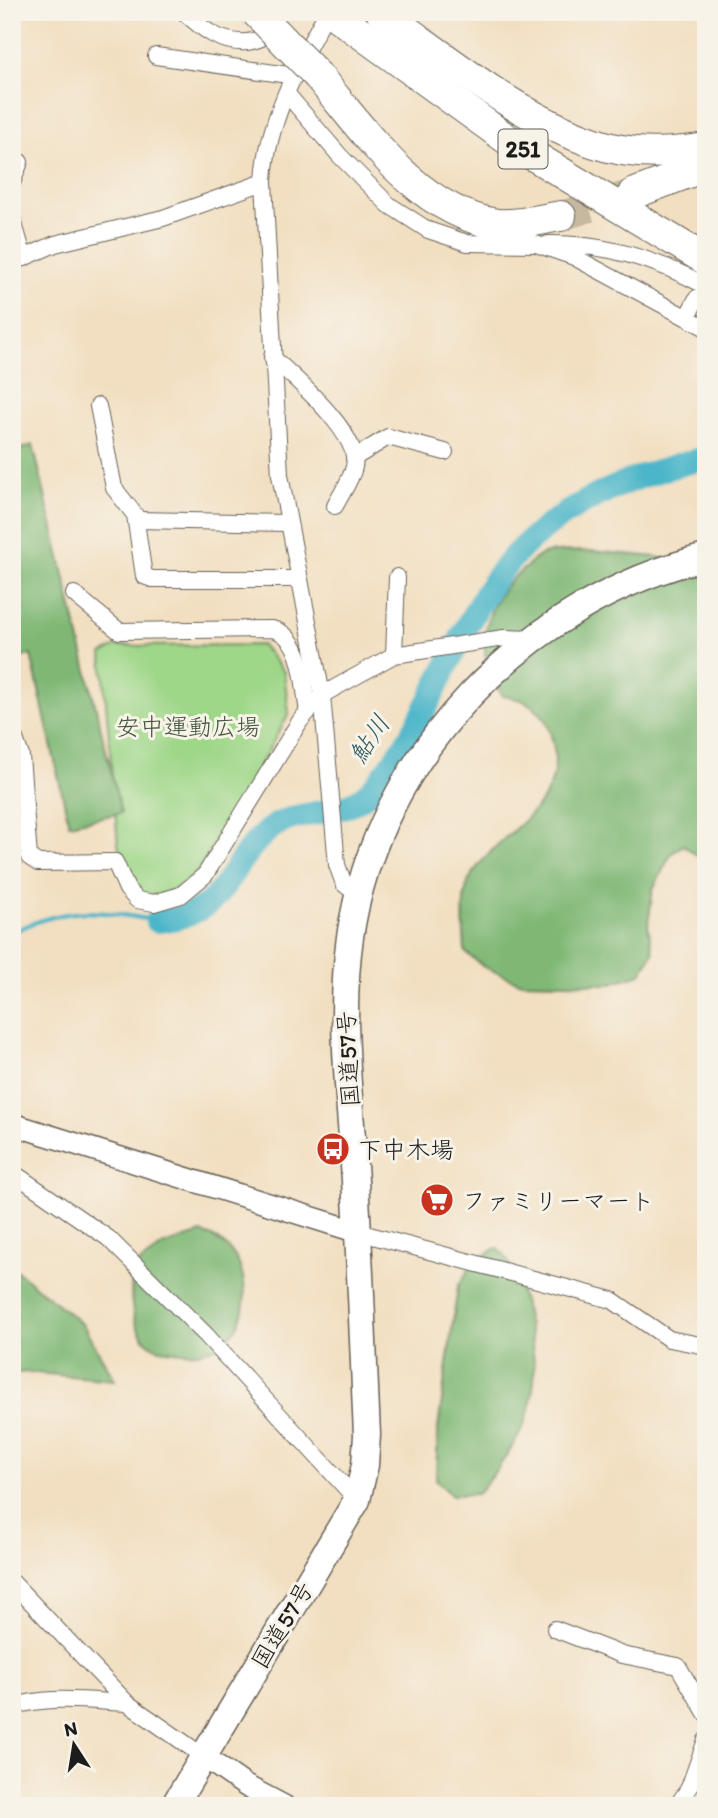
<svg xmlns="http://www.w3.org/2000/svg" width="718" height="1818" viewBox="0 0 718 1818" font-family="Itim,'Klee One',sans-serif">
<style>
.green{fill:#9fd789;stroke:#5e7a52;stroke-width:2}
.forest{fill:#7fb875;stroke:#4e6a48;stroke-width:2}
.lines{fill:none;stroke-linecap:round;stroke-linejoin:round}
.stream{stroke:#4cb6c9;stroke-width:4.5}
.river{stroke:#4cb6c9;stroke-width:24}
.motorway-tunnel{stroke:#c7b8a0;stroke-width:30;stroke-dasharray:30 15;stroke-linecap:butt}
.minor-casing{stroke:#676056;stroke-width:18}
.tertiary-casing{stroke:#676056;stroke-width:24}
.trunk-casing{stroke:#676056;stroke-width:29}
.motorway-casing{stroke:#676056;stroke-width:32}
.minor{stroke:#fff;stroke-width:16}
.tertiary{stroke:#fff;stroke-width:21}
.trunk{stroke:#fff;stroke-width:26}
.motorway{stroke:#fff;stroke-width:30}
.motorway-bridge-casing{stroke:#676056;stroke-width:32;stroke-linecap:butt}
.motorway-bridge{stroke:#fff;stroke-width:30}
.labels{text-anchor:middle;dominant-baseline:central;stroke-width:6;stroke-linejoin:round;paint-order:stroke}
.shield{fill:#f7f3e8;stroke:#5e5c59;stroke-width:2}
.shield-label{font-size:23px;font-weight:bold;fill:#1c1c1c}
.park-label{font-size:24px;fill:#43543d;stroke:#f7f3e8}
.street-label{font-size:24px;fill:#1c1c1c;stroke:#f7f3e8}
.poi-label{font-size:24px;fill:#1c1c1c;stroke:#f7f3e8;text-anchor:start}
.water-label{font-size:26px;font-style:italic;fill:#2f5a61;stroke:#f7f3e8}
</style>
<rect width="100%" height="100%" fill="#f7f3e8"/>
<filter id="ink" filterUnits="userSpaceOnUse"><feTurbulence type="fractalNoise" baseFrequency=".0143" numOctaves="2"/><feDisplacementMap in="SourceGraphic" scale="14" xChannelSelector="R" yChannelSelector="G"/><feConvolveMatrix kernelMatrix="1 2 1 2 8 2 1 2 1" color-interpolation-filters="sRGB"/></filter>
<filter id="wash" filterUnits="userSpaceOnUse"><feTurbulence type="fractalNoise" baseFrequency=".00686" numOctaves="4" result="noise"/><feDisplacementMap in="SourceGraphic" scale="28" xChannelSelector="R" yChannelSelector="G"/><feGaussianBlur stdDeviation="1.57" result="paint"/><feColorMatrix in="noise" values="0 0 0 0 0 0 0 0 0 0 0 0 0 0 0 0 0 1.4 0 .05"/><feComposite in="paint" operator="in"/></filter>
<g filter="url(#wash)">
<rect width="100%" height="100%" fill="#f2dfc1"/>
<path class="green" d="M 262,645 L 284,672 L 289,714 L 203,864 C 187,884 170,898 143,895 L 136,887 L 118,845 L 102,654 L 116,646 Z"/>
<g class="forest">
<path d="M 33,445 L 121,813 L 69,824 L 31,655 L 12,659 L 12,452 Z"/>
<path d="M 592,551 L 657,557 L 706,569 L 706,862 L 683,845 L 671,854 L 653,889 L 648,925 L 653,953 L 641,974 L 608,984 L 519,982 L 484,967 L 465,952 C 464,928 459,893 473,873 C 507,823 574,805 550,732 C 543,708 527,699 503,696 C 470,653 484,599 526,567 C 531,563 537,556 543,554 C 558,550 577,552 592,551 Z"/>
<path d="M 201,1233 C 223,1239 238,1254 243,1277 C 252,1324 225,1360 175,1351 C 169,1350 159,1350 154,1347 C 129,1332 129,1291 134,1267 L 164,1245 Z"/>
<path d="M 497,1248 C 520,1264 537,1353 534,1380 C 533,1393 530,1410 525,1422 C 514,1448 495,1473 477,1494 L 451,1495 L 436,1479 L 438,1428 L 458,1286 L 474,1262 Z"/>
<path d="M 12,1267 L 83,1325 L 115,1380 L 25,1372 L 12,1374 Z"/>
</g>
<g class="lines">
<path class="stream" d="M 12,933 C 64,905 103,910 157,921"/>
<path class="river" d="M 157,921 C 230,914 221,872 266,832 C 297,805 343,821 372,789 C 425,730 447,653 489,588 C 538,513 622,477 706,458"/>
</g>
</g>
<g filter="url(#ink)">
<g class="lines">
<path class="motorway-tunnel" d="M 561,216 L 629,195"/>
<defs>
<g id="minor">
<path d="M 184,12 C 202,29 221,44 247,42 C 258,41 268,34 279,32"/>
<path d="M 327,12 C 299,63 266,123 264,182 L 280,475 L 322,695 L 337,865 L 344,884 L 358,895"/>
<path d="M 156,56 L 295,76"/>
<path d="M 287,94 L 340,156 L 389,205 L 428,230 L 467,243 L 536,244 L 574,257 L 706,328"/>
<path d="M 12,183 L 20,162"/>
<path d="M 12,217 L 24,258"/>
<path d="M 548,244 C 605,243 656,259 706,286"/>
<path d="M 12,263 L 55,244 L 163,218 L 264,182"/>
<path d="M 688,315 L 697,298"/>
<path d="M 272,357 C 293,377 362,435 354,467 C 351,480 341,494 335,506"/>
<path d="M 98,406 L 114,488 L 135,515 L 144,576 L 152,579 L 299,579"/>
<path d="M 354,458 L 388,437 L 445,452"/>
<path d="M 137,520 L 287,523"/>
<path d="M 74,594 L 119,631 L 272,629 C 304,636 303,685 308,712"/>
<path d="M 394,655 L 397,577"/>
<path d="M 12,730 L 21,756 L 29,857 L 38,863 L 115,862 L 127,889 L 137,900 L 154,903 L 181,895 L 205,875 L 300,721 L 322,695 L 394,655 L 504,638 L 532,639"/>
<path d="M 12,1172 L 108,1238 L 206,1335 L 357,1500"/>
<path d="M 358,1232 L 612,1300 L 669,1339 L 706,1346"/>
<path d="M 12,1582 L 127,1703 L 203,1756"/>
<path d="M 555,1629 L 622,1655 L 678,1666 L 706,1713"/>
<path d="M 12,1707 C 49,1695 89,1701 127,1703"/>
<path d="M 677,1806 L 689,1788 L 706,1740"/>
</g>
<g id="tertiary">
<path d="M 12,1124 L 358,1232"/>
<path d="M 203,1756 L 246,1786 L 284,1806"/>
</g>
<path id="trunk" d="M 174,1806 L 357,1500 L 365,1465 L 367,1435 C 363,1345 360,1254 354,1165 C 349,1089 339,1013 350,937 C 377,753 527,601 706,557"/>
<g id="motorway">
<path d="M 331,12 L 511,142 L 706,260"/>
<path d="M 381,12 C 448,59 516,117 595,143 C 631,156 669,154 706,148"/>
<path d="M 318,76 C 366,133 418,212 497,224 C 516,226 541,219 561,216"/>
<path d="M 633,194 L 706,166"/>
</g>
</defs>
<use href="#minor" class="minor-casing"/>
<use href="#tertiary" class="tertiary-casing"/>
<use href="#trunk" class="trunk-casing"/>
<use href="#motorway" class="motorway-casing"/>
<use href="#minor" class="minor"/>
<use href="#tertiary" class="tertiary"/>
<use href="#trunk" class="trunk"/>
<use href="#motorway" class="motorway"/>
<defs>
<path id="motorway-bridge" d="M 256,12 L 318,76"/>
</defs>
<use href="#motorway-bridge" class="motorway-bridge-casing"/>
<use href="#motorway-bridge" class="motorway-bridge"/>
</g>
</g>
<defs>
<symbol id="bus-disc" viewBox="-11 -11 22 22"><circle r="9.5" fill="#c8321e" stroke="#f7f3e8"/><path d="M-5-6H5V4H4V6H2V4H-2V6H-4V4H-5ZM-3.5-4V0h7V-4ZM-3.5 1.2v1.5H-2V1.2ZM2 1.2v1.5H3.5V1.2Z" fill="#fff"/></symbol>
<symbol id="supermarket-disc" viewBox="-11 -11 22 22"><circle r="9.5" fill="#c8321e" stroke="#f7f3e8"/><path d="M-6-5.5h2.5l.6 2H6L4.5 2H-2.5L-4.4-4H-6ZM-1.5 3.2a1.3 1.3 0 1 0 .1 0ZM3 3.2a1.3 1.3 0 1 0 .1 0Z" fill="#fff"/></symbol>
</defs>
<g fill-rule="evenodd">
<use href="#bus-disc" x="314" y="1130" width="38" height="38"/>
<use href="#supermarket-disc" x="418" y="1181" width="38" height="38"/>
</g>
<g class="labels">
<rect class="shield" x="498.5" y="129.5" width="49" height="39" rx="5"/>
<g class="shield-label">
<text x="523" y="149">251</text>
</g>
<g class="park-label">
<text x="188" y="726">安中運動広場</text>
</g>
<g class="street-label">
<text transform="translate(348 1059) rotate(-93)">国道57号</text>
<text transform="translate(282 1625) rotate(-59)">国道57号</text>
</g>
<g class="poi-label">
<text x="358" y="1149">下中木場</text>
<text x="462" y="1200">ファミリーマート</text>
</g>
<g class="water-label">
<text transform="translate(369 739) rotate(-56)">鮎川</text>
</g>
</g>
<rect width="718" height="1818" fill="none" stroke="#f7f3e8" stroke-width="42"/>
<g transform="translate(74 1745) rotate(348)" stroke="#f7f3e8" stroke-width="5" paint-order="stroke">
<path d="M0-5L12 26L0 18L-12 26Z" fill="#1c1c1c"/>
<text y="-10" font-size="19" font-weight="bold" text-anchor="middle" fill="#1c1c1c">N</text>
</g>
</svg>
